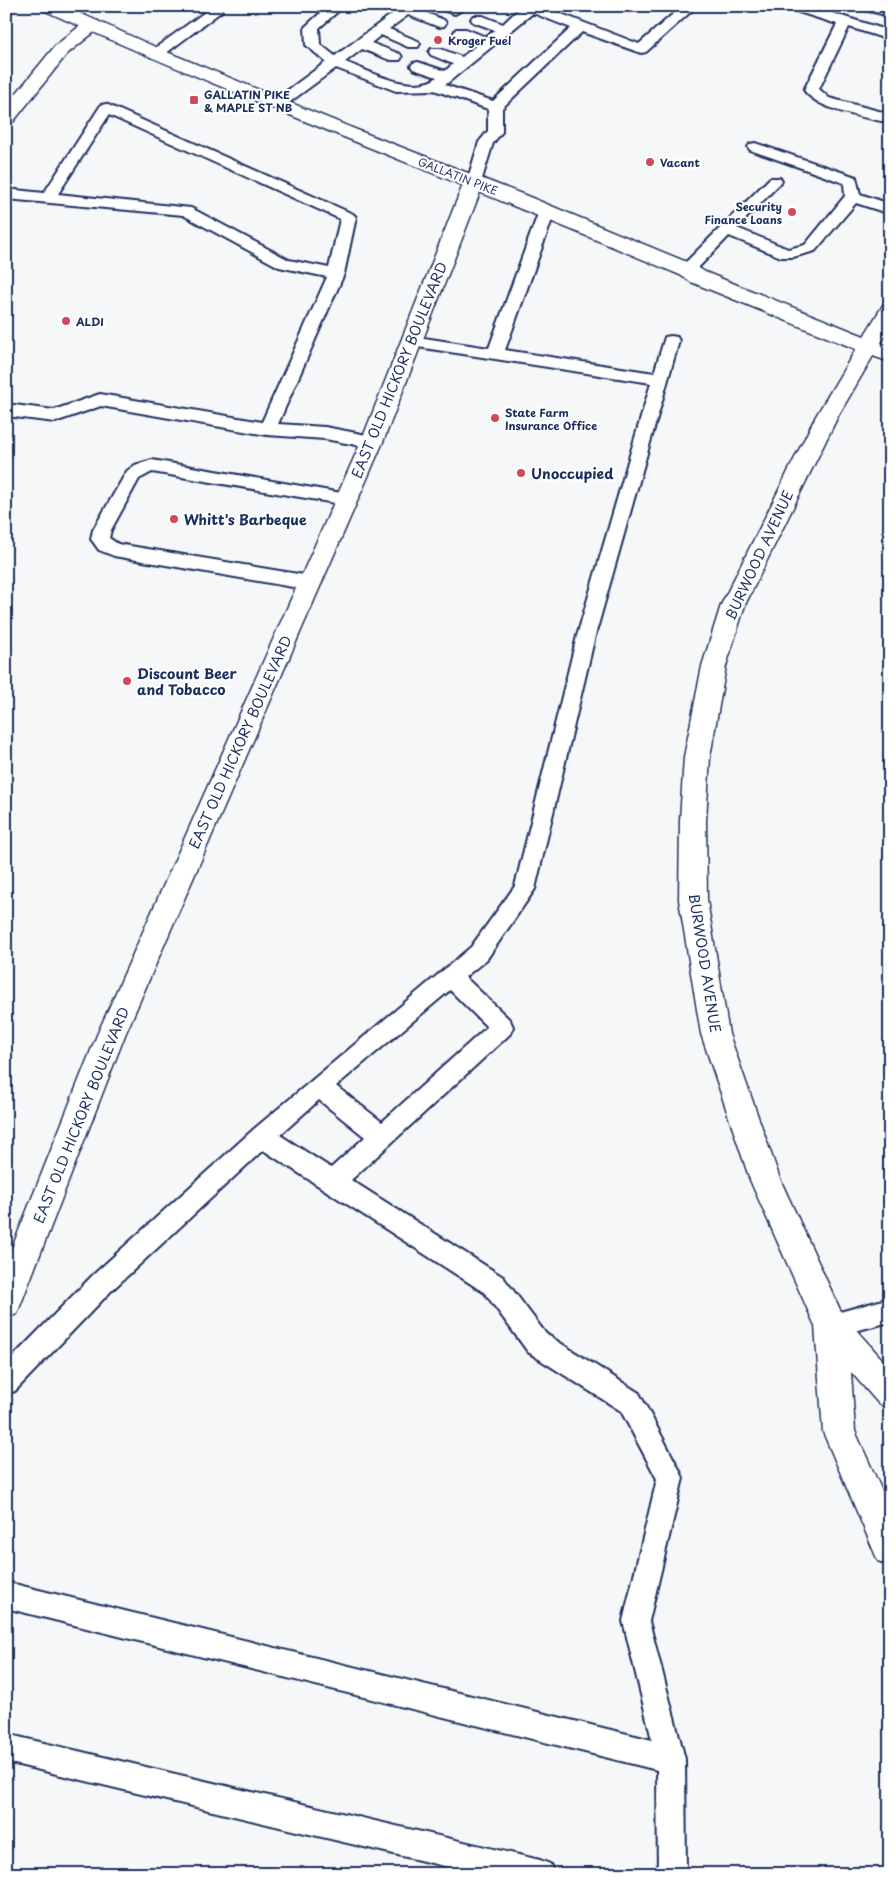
<svg xmlns="http://www.w3.org/2000/svg" width="896" height="1880" viewBox="0 0 896 1880" font-family="'Playpen Sans',sans-serif">
<style>
.lines{fill:none;stroke-linecap:round;stroke-linejoin:round}
.service-casing{stroke:#1b2f5e;stroke-width:4}
.minor-casing{stroke:#1b2f5e;stroke-width:3}
.tertiary-casing{stroke:#1b2f5e;stroke-width:3}
.primary-casing{stroke:#1b2f5e;stroke-width:3}
.service{fill:#fff;fill-rule:evenodd}
.minor{fill:#fff;fill-rule:evenodd}
.tertiary{fill:#fff;fill-rule:evenodd}
.primary{fill:#fff;fill-rule:evenodd}
.poi-dot{fill:#d1495b;stroke:#fff;stroke-width:2}
.labels{text-anchor:middle;dominant-baseline:central;stroke-width:4;stroke-linejoin:round;paint-order:stroke}
.far-poi-label{font-size:11px;font-weight:bold;fill:#1b2f5e;stroke:#fff;text-anchor:start}
.far-street-label{font-size:11px;fill:#1b2f5e;stroke:#fff}
.street-label{font-size:14px;fill:#1b2f5e;stroke:#fff}
.poi-label{font-size:14px;font-weight:bold;fill:#1b2f5e;stroke:#fff;text-anchor:start}
</style>
<rect width="100%" height="100%" fill="#f6f7f9"/>
<filter id="ink" filterUnits="userSpaceOnUse"><feTurbulence type="fractalNoise" baseFrequency=".02" numOctaves="2"/><feDisplacementMap in="SourceGraphic" scale="10" xChannelSelector="R" yChannelSelector="G"/><feConvolveMatrix kernelMatrix="1 2 1 2 8 2 1 2 1" color-interpolation-filters="sRGB"/></filter>
<g filter="url(#ink)">
<g class="lines">
<defs>
<g id="service">
<path d="M 195,6 L 215,6 L 222,11 L 161,57 L 151,57 L 149,54 L 151,51 L 205,12 Z"/>
<path d="M 328,6 L 344,6 L 319,28 L 320,44 L 335,56 L 403,6 L 419,6 L 417,9 L 444,20 L 446,23 L 444,26 L 439,27 L 408,15 L 389,29 L 418,41 L 420,44 L 418,47 L 408,47 L 381,35 L 371,43 L 400,54 L 402,57 L 400,60 L 390,60 L 362,49 L 345,62 C 369,71 414,96 437,77 L 413,69 L 411,66 L 413,63 L 418,62 L 445,71 L 453,64 L 431,55 L 429,52 L 431,49 L 441,49 L 462,57 L 478,44 L 456,35 L 454,32 L 456,29 L 466,29 L 486,37 L 495,30 L 473,22 L 471,19 L 473,16 L 483,16 L 503,24 L 522,6 L 541,6 L 639,44 L 682,6 L 697,6 L 646,52 L 641,53 L 582,32 L 502,108 L 502,132 L 493,143 L 481,182 L 479,185 L 469,185 L 467,182 L 479,142 L 488,131 L 488,109 L 434,90 L 396,91 L 336,68 L 283,107 L 273,107 L 271,104 L 273,101 L 326,62 L 306,45 L 305,27 ZM 533,13 L 571,28 L 493,101 L 445,85 Z"/>
<path d="M 438,6 L 458,6 L 462,10 L 455,14 L 440,9 Z"/>
<path d="M 787,6 L 809,6 L 890,31 L 890,40 L 849,27 L 819,89 L 829,98 L 890,114 L 890,123 C 865,117 819,111 804,90 L 837,24 L 789,9 Z"/>
<path d="M 859,6 L 890,8 L 890,16 L 861,9 Z"/>
<path d="M 106,104 L 353,214 L 356,217 L 344,274 L 278,424 L 325,427 L 372,436 L 378,438 L 381,442 L 378,446 L 372,448 L 325,439 L 267,435 L 101,406 L 55,422 L 6,416 L 6,404 L 54,410 L 100,394 L 262,422 L 327,277 L 279,267 L 183,215 L 6,199 L 6,189 L 44,193 L 101,105 ZM 109,115 L 340,219 L 329,268 L 289,260 L 191,208 L 58,194 Z"/>
<path d="M 755,143 L 856,177 L 860,194 L 890,204 L 890,214 L 856,203 L 815,251 L 793,257 L 781,257 L 729,236 L 693,273 L 681,273 L 679,270 L 681,267 L 770,178 L 780,178 L 782,181 L 737,228 L 788,249 L 805,245 L 845,196 L 844,183 L 750,150 L 748,147 L 750,144 Z"/>
<path d="M 547,206 L 552,208 L 555,211 L 505,350 L 654,373 L 665,337 L 671,336 L 677,337 L 679,341 L 595,636 L 535,889 L 487,959 L 465,977 L 510,1020 L 513,1027 L 510,1034 L 351,1180 L 503,1277 L 546,1334 L 639,1393 L 679,1469 L 683,1478 L 649,1621 L 685,1759 L 686,1874 L 658,1874 L 657,1770 L 6,1608 L 6,1582 L 652,1740 L 623,1621 L 657,1479 L 621,1411 L 528,1352 L 485,1293 L 263,1150 L 111,1291 L 15,1391 L 6,1394 L 6,1364 L 93,1275 L 254,1129 L 471,947 L 515,886 L 577,636 L 651,383 L 411,346 L 405,345 L 403,341 L 405,337 L 411,336 L 489,348 L 539,211 L 542,208 ZM 450,990 L 487,1027 L 382,1122 L 336,1086 ZM 319,1100 L 365,1137 L 331,1168 L 280,1135 Z"/>
<path d="M 152,460 L 353,495 L 356,499 L 353,503 L 347,505 L 152,472 L 139,479 L 111,530 L 109,538 L 118,544 L 310,576 L 316,578 L 319,583 L 316,588 L 310,590 L 114,556 L 99,550 L 91,539 L 93,530 L 127,471 L 135,465 Z"/>
<path d="M 890,1298 L 890,1322 L 831,1337 L 822,1333 L 819,1325 L 822,1317 Z"/>
<path d="M 6,1734 L 540,1860 L 550,1864 L 554,1874 L 478,1874 L 6,1762 Z"/>
</g>
<path id="minor" d="M 92,20 L 98,21 L 101,25 L 98,29 L 67,54 L 13,122 L 6,124 L 6,106 L 55,46 L 86,21 Z"/>
<path id="tertiary" d="M 474,176 L 481,178 L 484,182 L 383,442 L 125,1035 L 17,1314 L 6,1318 L 6,1263 L 97,1035 L 361,442 L 464,182 L 467,178 Z"/>
<path id="primary" d="M 40,6 L 64,6 L 162,50 L 357,130 L 527,196 L 694,265 L 705,272 L 864,336 L 883,305 L 890,303 L 890,328 L 881,343 L 890,347 L 890,362 L 873,356 L 838,416 L 745,605 L 726,666 L 710,757 L 706,820 L 707,900 L 729,1034 L 780,1179 L 842,1314 L 890,1368 L 890,1409 L 879,1404 L 851,1372 L 855,1431 L 890,1509 L 890,1566 L 878,1561 L 823,1432 L 815,1326 L 750,1180 L 701,1034 L 679,900 L 680,820 L 684,757 L 702,666 L 721,605 L 816,416 L 856,349 L 691,282 L 680,275 C 468,185 253,104 43,10 Z"/>
</defs>
<use href="#service" class="service-casing"/>
<use href="#minor" class="minor-casing"/>
<use href="#tertiary" class="tertiary-casing"/>
<use href="#primary" class="primary-casing"/>
<use href="#service" class="service"/>
<use href="#minor" class="minor"/>
<use href="#tertiary" class="tertiary"/>
<use href="#primary" class="primary"/>
</g>
</g>
<g class="poi-dot">
<circle cx="438" cy="40" r="5"/>
<rect x="189" y="95" width="10" height="10" rx="2.5"/>
<circle cx="650" cy="162" r="5"/>
<circle cx="792" cy="212" r="5"/>
<circle cx="66" cy="321" r="5"/>
<circle cx="495" cy="418" r="5"/>
<circle cx="521" cy="473" r="5"/>
<circle cx="174" cy="519" r="5"/>
<circle cx="127" cy="681" r="5"/>
</g>
<g class="labels">
<g class="far-poi-label">
<text x="448" y="40">Kroger Fuel</text>
<text x="204" y="94">GALLATIN PIKE<tspan x="204" dy="13">&amp; MAPLE ST NB</tspan></text>
<text x="660" y="162">Vacant</text>
<text x="782" y="206" text-anchor="end">Security<tspan x="782" dy="13">Finance Loans</tspan></text>
<text x="76" y="321">ALDI</text>
<text x="505" y="412">State Farm<tspan x="505" dy="13">Insurance Office</tspan></text>
</g>
<g class="far-street-label">
<text transform="translate(458 176) rotate(21)">GALLATIN PIKE</text>
</g>
<g class="street-label">
<text transform="translate(399 370) rotate(-68)">EAST OLD HICKORY BOULEVARD</text>
<text transform="translate(759 555) rotate(-65)">BURWOOD AVENUE</text>
<text transform="translate(240 742) rotate(-66)">EAST OLD HICKORY BOULEVARD</text>
<text transform="translate(705 963) rotate(81)">BURWOOD AVENUE</text>
<text transform="translate(81 1115) rotate(-68)">EAST OLD HICKORY BOULEVARD</text>
</g>
<g class="poi-label">
<text x="531" y="473">Unoccupied</text>
<text x="184" y="519">Whitt's Barbeque</text>
<text x="137" y="673">Discount Beer<tspan x="137" dy="16">and Tobacco</tspan></text>
</g>
</g>
<rect width="896" height="1880" fill="none" stroke="#fff" stroke-width="25"/>
<rect x="12" y="12" width="871" height="1855" fill="none" stroke="#1b2f5e" stroke-width="2" filter="url(#ink)"/>
</svg>
